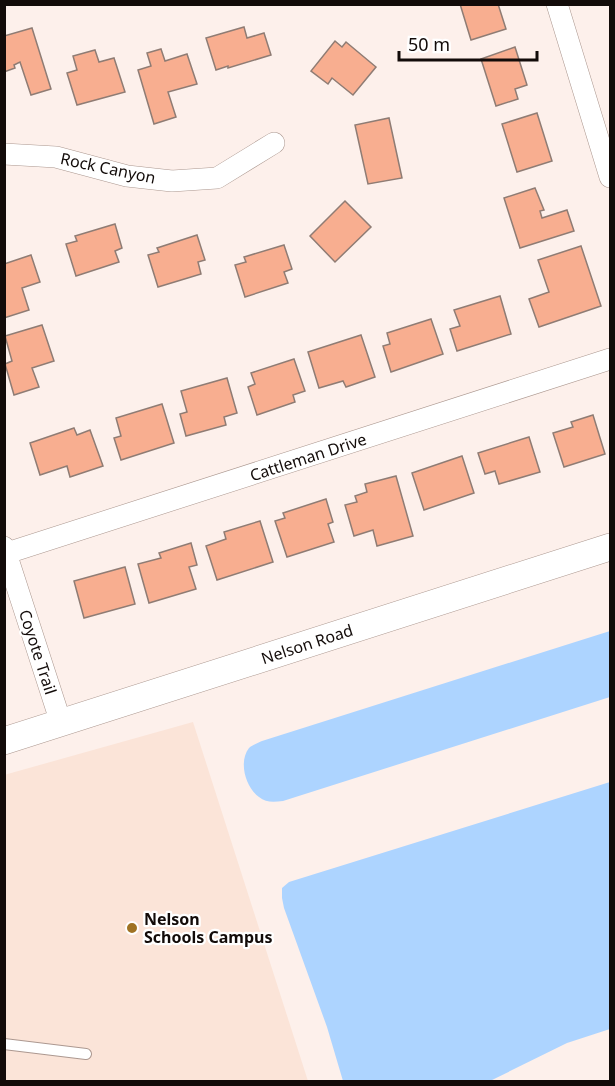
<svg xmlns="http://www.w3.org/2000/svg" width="615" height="1086" viewBox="0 0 615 1086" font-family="'Noto Sans',sans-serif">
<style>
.education{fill:#fbe4d8}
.water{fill:#add4ff}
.building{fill:#f8ae90;stroke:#8f7c74;stroke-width:1.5}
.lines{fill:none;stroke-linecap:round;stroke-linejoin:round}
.service-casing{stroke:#ac9890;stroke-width:12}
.minor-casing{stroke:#ac9890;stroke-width:22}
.tertiary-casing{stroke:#ac9890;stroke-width:28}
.service{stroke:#fff;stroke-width:10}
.minor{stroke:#fff;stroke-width:21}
.tertiary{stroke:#fff;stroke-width:27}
.poi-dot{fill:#9f7223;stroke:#fff;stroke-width:2}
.labels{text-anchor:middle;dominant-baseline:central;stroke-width:4.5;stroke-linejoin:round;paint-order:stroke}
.street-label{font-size:16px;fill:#120b09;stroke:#fff}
.poi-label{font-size:16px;font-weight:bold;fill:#120b09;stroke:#fff;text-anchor:start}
</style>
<rect width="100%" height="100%" fill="#fdf0eb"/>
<path class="education" d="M 193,722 L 308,1081 L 5,1081 L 4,775 Z"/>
<g class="water">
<path d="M 610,631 L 610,697 L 283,801 C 274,802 266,803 259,797 C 246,788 238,762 249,748 C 252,745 258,743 262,741 Z"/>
<path d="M 610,782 L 610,1029 L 567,1043 L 490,1081 L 343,1081 L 327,1027 L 284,908 L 282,898 L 282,888 L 289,882 Z"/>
</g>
<g class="building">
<path d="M 460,4 L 498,4 L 506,29 L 471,40 Z"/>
<path d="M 244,27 L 247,38 L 264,33 L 271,55 L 228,68 L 228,66 L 216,70 L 206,38 Z"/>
<path d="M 32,28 L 51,89 L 31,95 L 20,62 L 14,65 L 15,68 L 4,72 L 4,36 Z"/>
<path d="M 335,41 L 342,47 L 346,42 L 376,67 L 353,95 L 332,78 L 328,84 L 311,71 Z"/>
<path d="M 515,47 L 527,85 L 515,89 L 518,99 L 496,106 L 481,59 Z"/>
<path d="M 161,49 L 165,61 L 187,54 L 197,84 L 168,92 L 176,117 L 154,124 L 138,70 L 151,66 L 147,53 Z"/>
<path d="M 95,50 L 99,62 L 114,58 L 125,92 L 77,105 L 67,73 L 77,70 L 73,56 Z"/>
<path d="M 537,113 L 552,161 L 517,172 L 502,124 Z"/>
<path d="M 389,118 L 402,178 L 368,184 L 355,125 Z"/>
<path d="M 535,188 L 544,210 L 540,211 L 542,218 L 567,210 L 574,231 L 520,248 L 504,198 Z"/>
<path d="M 345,201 L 371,227 L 335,262 L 310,236 Z"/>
<path d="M 115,224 L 122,248 L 115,251 L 119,262 L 76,276 L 66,244 L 77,241 L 75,236 Z"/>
<path d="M 197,235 L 205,260 L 198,262 L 201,274 L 158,287 L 148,255 L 159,252 L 157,248 Z"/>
<path d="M 284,245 L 292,269 L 284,272 L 288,283 L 245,297 L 235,265 L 246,262 L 244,257 Z"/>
<path d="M 581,246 L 601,306 L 539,327 L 529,299 L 549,292 L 538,260 Z"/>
<path d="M 31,255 L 40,282 L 22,288 L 29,310 L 4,318 L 4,264 Z"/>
<path d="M 500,296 L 511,334 L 457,351 L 450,329 L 460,326 L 454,310 Z"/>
<path d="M 431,319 L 443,354 L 391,372 L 383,346 L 390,344 L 387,333 Z"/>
<path d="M 42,325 L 54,361 L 32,368 L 39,387 L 14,395 L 5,364 L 12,361 L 5,336 Z"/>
<path d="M 361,335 L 375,377 L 346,387 L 343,381 L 319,388 L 308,352 Z"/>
<path d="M 294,359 L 305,391 L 293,395 L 295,402 L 257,415 L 248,387 L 255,384 L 251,373 Z"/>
<path d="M 227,378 L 237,413 L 224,417 L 226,425 L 186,436 L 180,414 L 187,412 L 181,391 Z"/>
<path d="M 162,404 L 174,443 L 121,460 L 114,438 L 121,436 L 116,418 Z"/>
<path d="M 593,415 L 605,454 L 564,467 L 553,433 L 573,427 L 571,422 Z"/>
<path d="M 74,428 L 77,435 L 90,430 L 103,466 L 70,477 L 67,466 L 40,475 L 30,443 Z"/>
<path d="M 529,437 L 540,472 L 499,484 L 495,471 L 485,474 L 478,453 Z"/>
<path d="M 462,456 L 474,493 L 424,510 L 412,473 Z"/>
<path d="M 396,476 L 413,536 L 377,546 L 373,530 L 354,536 L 345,505 L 357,502 L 355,496 L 367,492 L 365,484 Z"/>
<path d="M 326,499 L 333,522 L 328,524 L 334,542 L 287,557 L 275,521 L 285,518 L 283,513 Z"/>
<path d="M 260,521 L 273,562 L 217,580 L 206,546 L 226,539 L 224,532 Z"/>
<path d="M 191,543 L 197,565 L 189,567 L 196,589 L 149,603 L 138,564 L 161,558 L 159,553 Z"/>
<path d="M 125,567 L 135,604 L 84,618 L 74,581 Z"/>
</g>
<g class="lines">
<defs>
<path id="service" d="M 4,1044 L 86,1054"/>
<g id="minor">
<path d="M 557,4 L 610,177"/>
<path d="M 4,154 L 56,157 L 127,176 L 172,181 L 217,178 L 274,143"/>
<path d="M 4,547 L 61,723"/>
<path d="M 4,554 L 610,359"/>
</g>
<path id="tertiary" d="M 4,741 L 610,547"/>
</defs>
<use href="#service" class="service-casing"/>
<use href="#minor" class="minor-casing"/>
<use href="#tertiary" class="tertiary-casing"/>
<use href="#service" class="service"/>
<use href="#minor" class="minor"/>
<use href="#tertiary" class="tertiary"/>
</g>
<circle class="poi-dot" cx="132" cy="928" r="6"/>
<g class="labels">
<g class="street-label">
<text transform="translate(108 168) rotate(12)">Rock Canyon</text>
<text transform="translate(308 457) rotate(-18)">Cattleman Drive</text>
<text transform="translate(307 644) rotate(-18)">Nelson Road</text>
<text transform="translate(38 652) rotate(72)">Coyote Trail</text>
</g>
<g class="poi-label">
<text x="144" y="919">Nelson<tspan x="144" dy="18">Schools Campus</tspan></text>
</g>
</g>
<rect width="615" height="1086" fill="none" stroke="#120b09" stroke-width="12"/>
<path d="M399 51v9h138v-9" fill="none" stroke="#120b09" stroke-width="3"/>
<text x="408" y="51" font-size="18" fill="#120b09" stroke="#ffffff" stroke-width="4.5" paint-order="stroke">50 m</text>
</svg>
